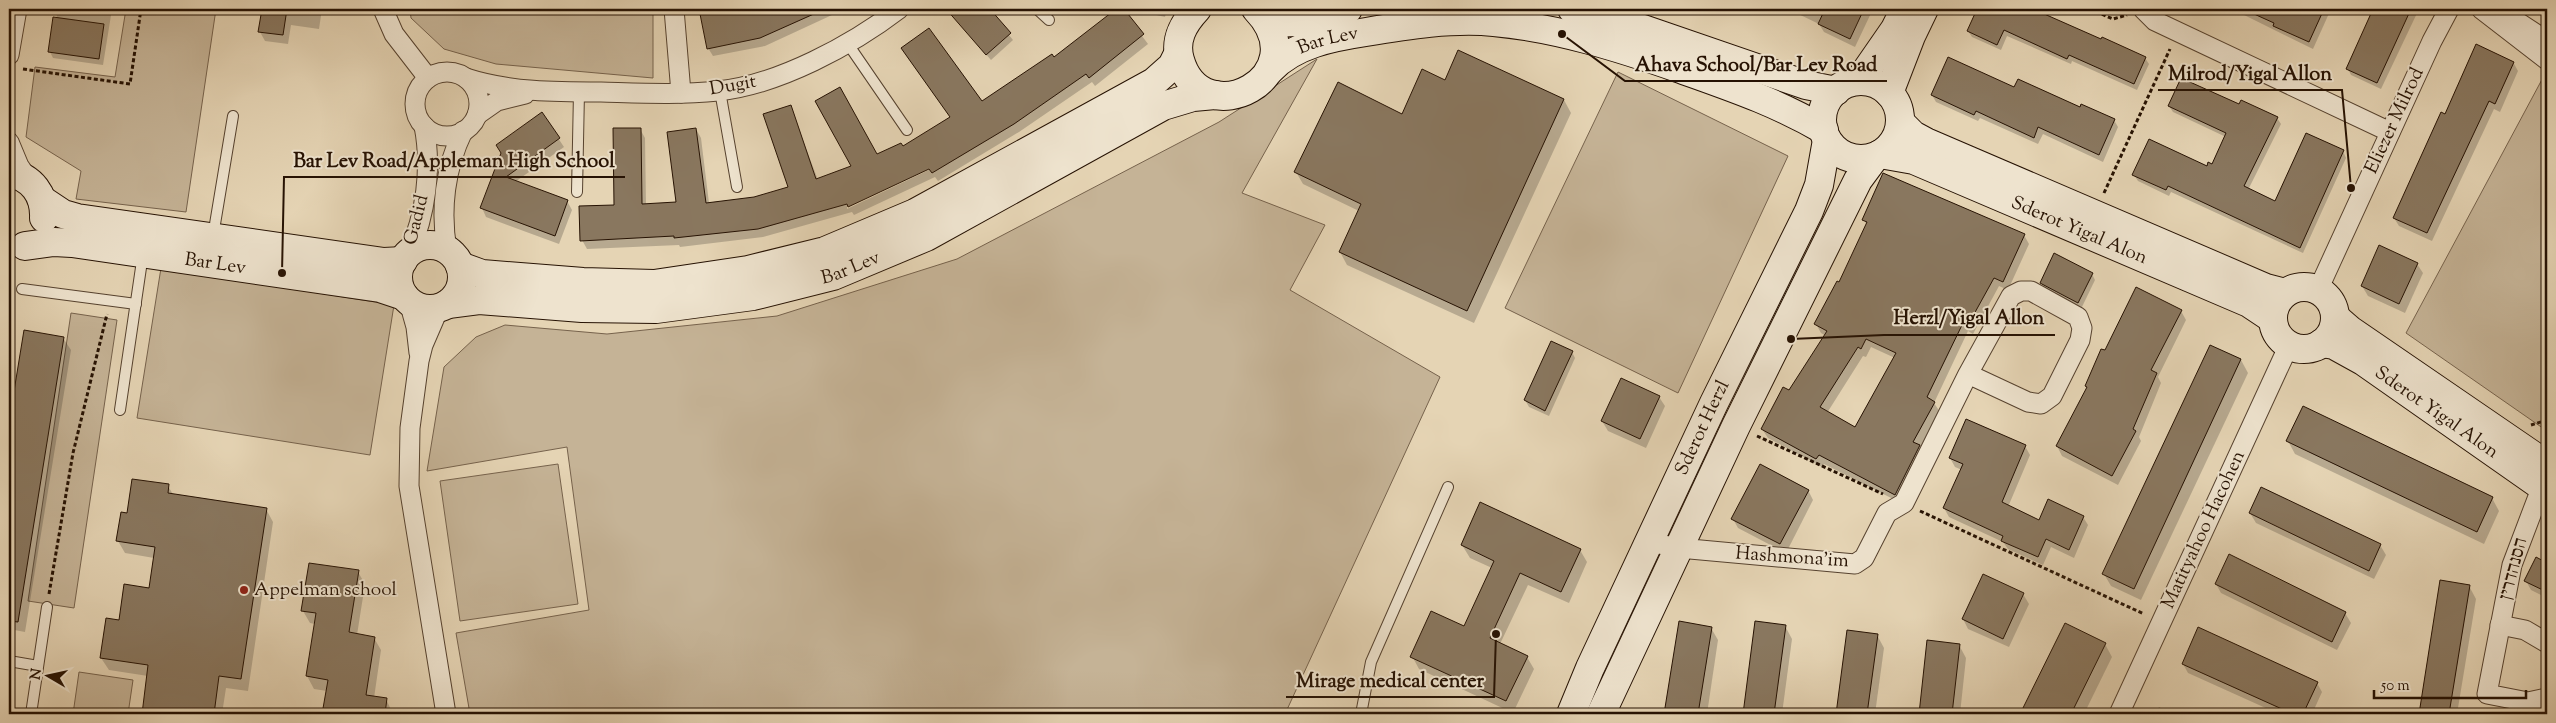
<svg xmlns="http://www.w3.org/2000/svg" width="2556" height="723" viewBox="0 0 2556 723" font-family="'Sorts Mill Goudy','Frank Ruhl Libre',serif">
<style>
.green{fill:#c5b396;stroke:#76624c}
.shadow{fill:#0003;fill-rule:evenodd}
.building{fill:#89775f;stroke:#261203;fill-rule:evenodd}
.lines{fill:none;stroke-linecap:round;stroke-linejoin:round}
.lane-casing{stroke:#56422f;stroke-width:12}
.street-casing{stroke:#56422f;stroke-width:21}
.secondary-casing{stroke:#261203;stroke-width:30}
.path{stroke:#261203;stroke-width:3;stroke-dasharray:4 2.5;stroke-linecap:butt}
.lane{stroke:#eee3ce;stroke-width:10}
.street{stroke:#eee3ce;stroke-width:19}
.secondary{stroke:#eee3ce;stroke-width:28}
.poi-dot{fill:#8f2418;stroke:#eee3ce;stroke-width:2}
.labels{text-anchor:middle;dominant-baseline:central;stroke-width:4;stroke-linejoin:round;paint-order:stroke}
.street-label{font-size:19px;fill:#261203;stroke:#eee3ce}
.poi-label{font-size:19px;fill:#261203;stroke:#eee3ce;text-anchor:start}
.leader{fill:none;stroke:#261203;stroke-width:2}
.callout-dot{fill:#261203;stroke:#eee3ce;stroke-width:2}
.callout-label{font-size:20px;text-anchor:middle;font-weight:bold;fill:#261203;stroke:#eee3ce;stroke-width:4;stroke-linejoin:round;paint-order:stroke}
</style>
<rect width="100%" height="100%" fill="#e5d4b4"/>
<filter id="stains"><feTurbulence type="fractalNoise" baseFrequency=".004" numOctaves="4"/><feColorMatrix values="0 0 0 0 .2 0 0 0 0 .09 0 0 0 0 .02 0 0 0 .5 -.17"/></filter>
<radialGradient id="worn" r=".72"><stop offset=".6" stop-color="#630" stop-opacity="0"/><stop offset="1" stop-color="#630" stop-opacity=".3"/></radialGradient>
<g class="green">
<path d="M 126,9 L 216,9 L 186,212 L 76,199 L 81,171 L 26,137 L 35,67 L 115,77 Z"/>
<path d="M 410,9 L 653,9 L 653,78 L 496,64 L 444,49 L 411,18 Z"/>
<path d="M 1317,59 L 1242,193 L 1325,225 L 1290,290 L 1440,377 L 1285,714 L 470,714 L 456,633 L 589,610 L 567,447 L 427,471 L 444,367 L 476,337 L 505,325 L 607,334 L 777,316 L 957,259 L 1219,122 Z"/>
<path d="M 1618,72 L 1788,156 L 1678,393 L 1505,308 Z"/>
<path d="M 2546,72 L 2547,73 L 2547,431 L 2406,333 Z"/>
<path d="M 161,268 L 394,305 L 370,455 L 137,418 Z"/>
<path d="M 71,313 L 117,320 L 74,608 L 28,601 Z"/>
<path d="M 558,464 L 578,604 L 460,621 L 440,481 Z"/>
<path d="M 79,672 L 133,680 L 128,714 L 73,714 Z"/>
</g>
<g class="shadow">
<path d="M 58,9 L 112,9 L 103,65 L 53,58 L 50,52 Z"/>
<path d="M 263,9 L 322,9 L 319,29 L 291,25 L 288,44 L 265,41 L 260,32 Z"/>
<path d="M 735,9 L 853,9 L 849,13 L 845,9 L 765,46 L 713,56 L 708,48 L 702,15 Z"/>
<path d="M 954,9 L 988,9 L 1013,40 L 991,60 L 954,18 L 950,12 Z"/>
<path d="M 1118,9 L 1122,9 L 1148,44 L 1095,86 L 1092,82 L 1019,132 L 938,181 L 935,177 L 854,215 L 852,212 L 763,237 L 680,247 L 679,245 L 587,249 L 582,240 L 615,206 L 640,129 L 645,138 L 646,205 L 677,204 L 696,129 L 701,138 L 709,203 L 755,198 L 790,188 L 790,106 L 818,180 L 902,147 L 951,118 L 902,49 L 982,103 L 1054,59 ZM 934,165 L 935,167 L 847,209 L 847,206 Z"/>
<path d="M 1130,9 L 1167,9 L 1165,17 Z"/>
<path d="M 1788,9 L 1873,9 L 1855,47 L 1824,32 L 1819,24 Z"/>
<path d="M 1978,9 L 2030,9 L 2101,41 L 2145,58 L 2149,64 L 2137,90 L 2072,61 L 2071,64 L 2007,36 L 2001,50 L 1972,37 L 1968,31 Z"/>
<path d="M 2232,9 L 2331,9 L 2313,49 Z"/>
<path d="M 2373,9 L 2419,9 L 2381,89 L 2351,75 L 2348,69 Z"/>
<path d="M 1458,52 L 1564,100 L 1571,113 L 1474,323 L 1347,265 L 1340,252 L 1359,211 L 1303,184 L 1296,172 L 1402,115 L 1445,81 Z"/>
<path d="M 2513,62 L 2518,71 L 2500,112 L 2494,109 L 2432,241 L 2399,226 L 2394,218 L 2446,116 Z"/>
<path d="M 2015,89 L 2114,120 L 2118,127 L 2103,162 L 2043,134 L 2038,144 L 1980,118 L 1978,121 L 1936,102 L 1932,95 Z"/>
<path d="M 2169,106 L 2240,106 L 2277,118 L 2281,124 L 2248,190 L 2276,202 L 2343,151 L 2346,158 L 2303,253 L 2171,192 L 2169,196 L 2138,181 L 2134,175 L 2213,165 L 2226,137 L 2173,112 Z"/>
<path d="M 542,114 L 564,147 L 515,182 L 567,201 L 572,210 L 559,244 L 486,217 L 482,208 Z"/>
<path d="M 1864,220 L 2024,235 L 2029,244 L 2008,290 L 1999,286 L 1973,334 L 1968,331 L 1934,403 L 1940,412 L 1920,448 L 1925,455 L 1901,503 L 1824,464 L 1822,467 L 1768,438 L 1762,429 L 1826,336 L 1821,333 L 1816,324 L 1840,283 L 1867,225 ZM 1871,347 L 1895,358 L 1856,428 L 1827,413 L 1863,356 L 1866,357 Z"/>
<path d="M 2417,264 L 2423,273 L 2405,313 L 2368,296 L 2362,286 Z"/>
<path d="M 2092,274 L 2095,280 L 2081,309 L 2045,289 L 2041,283 Z"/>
<path d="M 2181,311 L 2186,320 L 2158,377 L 2161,383 L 2139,437 L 2141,441 L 2118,485 L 2062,456 L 2057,446 L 2088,388 L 2086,386 L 2106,352 Z"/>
<path d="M 25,332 L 63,338 L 71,350 L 25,632 L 9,629 L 9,430 Z"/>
<path d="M 2211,346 L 2241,360 L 2248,373 L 2141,600 L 2111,586 L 2104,574 Z"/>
<path d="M 1572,352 L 1575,358 L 1549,416 L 1529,407 L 1525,400 Z"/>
<path d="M 1659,397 L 1665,406 L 1646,448 L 1608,431 L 1602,421 Z"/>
<path d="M 2288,441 L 2492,498 L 2499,511 L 2484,544 L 2295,454 Z"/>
<path d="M 2025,446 L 2030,455 L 2008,507 L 2040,521 L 2083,517 L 2088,525 L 2074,558 L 2051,547 L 2043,565 L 2008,549 L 2003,542 L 1949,517 L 1944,508 L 1962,470 L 1955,467 L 1950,458 Z"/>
<path d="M 168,486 L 174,496 L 266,509 L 273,522 L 248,691 L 226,688 L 222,714 L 143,714 L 148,676 L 109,670 L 101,658 L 120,622 L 150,589 L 154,558 L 125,553 L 118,541 L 128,515 Z"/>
<path d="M 1808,490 L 1813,500 L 1786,553 L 1738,528 L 1733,519 Z"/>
<path d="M 2250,513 L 2380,545 L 2386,555 L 2374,579 L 2256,523 Z"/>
<path d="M 1462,545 L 1580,550 L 1587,562 L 1569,603 L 1528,585 L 1500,644 L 1527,657 L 1534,669 L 1513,713 L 1419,669 L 1412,656 L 1464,628 L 1492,568 L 1470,558 Z"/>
<path d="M 2536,559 L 2547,564 L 2547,598 L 2531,590 L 2526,581 Z"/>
<path d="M 358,572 L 365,584 L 357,635 L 374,638 L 381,650 L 374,698 L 386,699 L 393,714 L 323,714 L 327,691 L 314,689 L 307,676 L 315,624 L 310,623 L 303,611 Z"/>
<path d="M 1983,576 L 2023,594 L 2029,604 L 2009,647 L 1968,629 L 1963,619 Z"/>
<path d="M 2441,582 L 2469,586 L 2476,599 L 2457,714 L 2420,714 Z"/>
<path d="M 2216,584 L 2345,613 L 2351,623 L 2337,650 L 2221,593 Z"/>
<path d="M 1756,622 L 1785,626 L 1792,639 L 1782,714 L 1744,714 Z"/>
<path d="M 1680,623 L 1711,628 L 1718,640 L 1707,714 L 1665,714 Z"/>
<path d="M 2065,625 L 2105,644 L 2112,657 L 2084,714 L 2021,714 Z"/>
<path d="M 1848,632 L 1877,635 L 1884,648 L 1875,714 L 1838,714 Z"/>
<path d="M 1928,642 L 1959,645 L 1966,658 L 1960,714 L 1920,714 Z"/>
<path d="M 2183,664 L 2317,683 L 2322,692 L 2312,714 L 2279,714 L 2188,673 Z"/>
<path d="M 9,689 L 14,698 L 12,714 L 9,714 Z"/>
<path d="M 2159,707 L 2172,714 L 2155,714 Z"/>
</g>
<g class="building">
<path d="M 262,9 L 287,9 L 283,35 L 258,32 Z"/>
<path d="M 728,9 L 825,9 L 760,38 L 707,49 L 700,14 Z"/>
<path d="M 946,9 L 990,9 L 1011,33 L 986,55 Z"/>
<path d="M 1116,9 L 1124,9 L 1144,34 L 1089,78 L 1086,74 L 1014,124 L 932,173 L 929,169 L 848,207 L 847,204 L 758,229 L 674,238 L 674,236 L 580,241 L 579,206 L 614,205 L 613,128 L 641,128 L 642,204 L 676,202 L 667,132 L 696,128 L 706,203 L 754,197 L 788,187 L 763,114 L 791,105 L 816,179 L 851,166 L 815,101 L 840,87 L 877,154 L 901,143 L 903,146 L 950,117 L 901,48 L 929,28 L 982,101 L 1052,54 L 1054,57 Z"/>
<path d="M 1825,9 L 1864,9 L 1850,39 L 1818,24 Z"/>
<path d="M 1977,9 L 2033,9 L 2101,39 L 2102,37 L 2146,57 L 2134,84 L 2069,55 L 2067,59 L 2004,30 L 1997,45 L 1967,31 Z"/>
<path d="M 2243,9 L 2324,9 L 2309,42 L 2273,26 L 2274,23 Z"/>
<path d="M 2373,9 L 2411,9 L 2377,83 L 2346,69 Z"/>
<path d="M 53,17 L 104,24 L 99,59 L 48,52 Z"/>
<path d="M 2476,44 L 2514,62 L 2495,104 L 2489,101 L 2427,233 L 2393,218 L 2441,112 L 2445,114 Z"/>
<path d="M 1458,50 L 1564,99 L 1467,311 L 1339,252 L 1361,204 L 1294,172 L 1338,82 L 1402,114 L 1422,69 L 1445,80 Z"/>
<path d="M 1948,57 L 2014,87 L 2018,79 L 2080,107 L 2081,104 L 2115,119 L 2099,155 L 2038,127 L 2034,138 L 1976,111 L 1974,115 L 1931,95 Z"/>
<path d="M 2181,78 L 2239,104 L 2241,100 L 2278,117 L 2244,186 L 2275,201 L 2306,133 L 2344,150 L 2300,248 L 2168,186 L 2166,190 L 2132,175 L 2149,139 L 2207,166 L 2208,162 L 2212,164 L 2226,133 L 2168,106 Z"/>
<path d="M 542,112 L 560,138 L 506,177 L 568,200 L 555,236 L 480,208 L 501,153 L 496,145 Z"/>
<path d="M 1883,173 L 2025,234 L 2003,282 L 1994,278 L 1968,325 L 1963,323 L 1927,397 L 1935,402 L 1913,442 L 1920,445 L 1895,495 L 1819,455 L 1816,459 L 1761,429 L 1783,387 L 1789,390 L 1827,331 L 1814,324 L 1837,281 L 1839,282 L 1867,222 L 1862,220 ZM 1866,339 L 1896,353 L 1855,427 L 1820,407 L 1858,347 L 1861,349 Z"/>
<path d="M 2379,245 L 2418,263 L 2399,304 L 2361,286 Z"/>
<path d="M 2054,253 L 2093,273 L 2078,303 L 2040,283 Z"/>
<path d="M 2136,287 L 2182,310 L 2151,370 L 2157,373 L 2133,429 L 2136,431 L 2112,476 L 2056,446 L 2087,387 L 2085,386 L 2101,349 L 2105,350 Z"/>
<path d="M 24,330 L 64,337 L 18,622 L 9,621 L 9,422 Z"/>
<path d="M 1551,341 L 1573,351 L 1545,411 L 1524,400 Z"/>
<path d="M 2210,345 L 2241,359 L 2134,589 L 2102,574 Z"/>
<path d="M 1621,378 L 1660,396 L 1640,439 L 1601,421 Z"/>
<path d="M 2303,406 L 2493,497 L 2477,532 L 2286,441 Z"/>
<path d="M 1966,419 L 2026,445 L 2002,502 L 2039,520 L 2048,499 L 2084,516 L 2069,550 L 2046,539 L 2038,557 L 2001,541 L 2003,536 L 1943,508 L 1963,464 L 1949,458 Z"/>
<path d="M 1760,464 L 1809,490 L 1780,544 L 1731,519 Z"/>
<path d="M 132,479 L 169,484 L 168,493 L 267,508 L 241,679 L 219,676 L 214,714 L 142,714 L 148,665 L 100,658 L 106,618 L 119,620 L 124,584 L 149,588 L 155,547 L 116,541 L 121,512 L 127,513 Z"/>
<path d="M 2261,487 L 2381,544 L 2369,571 L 2249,513 Z"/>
<path d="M 1480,502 L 1581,549 L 1561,592 L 1520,573 L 1490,638 L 1528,656 L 1506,701 L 1410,657 L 1431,611 L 1464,626 L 1494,561 L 1461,545 Z"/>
<path d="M 2229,554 L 2346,612 L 2332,642 L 2215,584 Z"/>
<path d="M 2536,557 L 2547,563 L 2547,592 L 2524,581 Z"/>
<path d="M 309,563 L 359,570 L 349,632 L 375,637 L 366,695 L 387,698 L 385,714 L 322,714 L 328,680 L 306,676 L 316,613 L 301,611 Z"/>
<path d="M 1983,574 L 2024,593 L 2003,639 L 1962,619 Z"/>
<path d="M 2440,580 L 2470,585 L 2449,714 L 2419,714 Z"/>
<path d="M 1679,621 L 1712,627 L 1698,714 L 1664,714 Z"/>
<path d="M 1755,621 L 1786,625 L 1774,714 L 1743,714 Z"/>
<path d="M 2065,623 L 2106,643 L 2071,714 L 2020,714 Z"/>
<path d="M 2198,627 L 2318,682 L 2303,714 L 2293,714 L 2182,664 Z"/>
<path d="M 1847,630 L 1878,634 L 1867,714 L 1836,714 Z"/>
<path d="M 1927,640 L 1960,644 L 1952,714 L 1919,714 Z"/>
</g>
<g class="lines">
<defs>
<g id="lane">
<path d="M 1037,9 L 1049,20"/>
<path d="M 848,44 L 907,130"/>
<path d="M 720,91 L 737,187"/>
<path d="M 577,192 L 579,92"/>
<path d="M 213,236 L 233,116"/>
<path d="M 22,289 L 136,304"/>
<path d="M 120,410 L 143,254"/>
<path d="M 9,661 L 38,666"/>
<path d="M 31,714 L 47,607"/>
<path d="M 1361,714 L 1371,662 L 1448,487"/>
</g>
<g id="street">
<path d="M 383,9 L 394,34 L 428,78"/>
<path d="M 674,9 L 681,93"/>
<path d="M 2143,9 L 2155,21 L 2390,132"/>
<path d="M 2481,9 L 2547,60"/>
<path d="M 2498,9 L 2547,41"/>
<path d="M 9,55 L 17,9"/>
<circle cx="447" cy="104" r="32"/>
<path d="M 466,78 C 509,92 556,92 601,92 C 640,93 679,95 718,91 C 778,85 852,45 899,9"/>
<path d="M 477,115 L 497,101 L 525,94"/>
<path d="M 9,142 L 19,166 L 30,182"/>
<path d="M 447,250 C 440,210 445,168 463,131"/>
<path d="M 408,254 C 426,216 432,167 424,126"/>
<path d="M 2318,290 L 2432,41 L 2449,9"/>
<path d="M 409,302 L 416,327 L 419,353"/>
<path d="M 439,308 L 423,345 L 419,361 L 410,428 L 409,486 L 446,714"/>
<path d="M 2542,486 L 2512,565 L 2487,694 L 2528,702 L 2547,698"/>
<path d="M 1649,542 L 1679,548 L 1855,564 L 1864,558 L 1887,513 L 1904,503 L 1968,374 L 2011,296 L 2021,291 L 2031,291 L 2078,317 L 2082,328 L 2080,340 L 2052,396 L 2041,404 L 2028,402 L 1968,374"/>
<path d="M 2500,625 L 2525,630 L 2547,643"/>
<path d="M 2119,714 L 2289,345"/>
</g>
<g id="secondary">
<path d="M 1197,9 C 1183,24 1174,40 1180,60 C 1202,137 1320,76 1256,9"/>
<path d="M 1572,9 L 1643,29 L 1806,85 L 1836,91"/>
<path d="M 1268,23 L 1297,22 L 1348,9"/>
<path id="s1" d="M 1270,70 C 1294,44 1333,37 1366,32 C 1407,25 1453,18 1494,22 C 1557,28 1618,47 1678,68 C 1731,87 1774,101 1824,130"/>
<path d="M 1859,81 L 1895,29 L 1905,9"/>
<circle cx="1861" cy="120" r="39"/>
<path d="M 1889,93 L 1911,36 L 1924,9"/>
<path d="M 1900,122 L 1913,135 L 1926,142 L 2266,288 L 2285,293"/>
<path id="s2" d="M 1880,154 L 1914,160 L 2249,303 L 2273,319"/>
<path d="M 9,173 C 32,177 45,195 44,218"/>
<path d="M 42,200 L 63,214 L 77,218 L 384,262 L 403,261"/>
<circle cx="430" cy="277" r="32"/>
<path id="s3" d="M 25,246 L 54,242 L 72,243 L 380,288 L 404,296"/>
<path d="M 460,266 L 482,274 L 583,282 L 654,284 L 748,270 L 825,251 L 915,213 L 1154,82 L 1172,66 L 1178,54"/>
<circle cx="2304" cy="318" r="31"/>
<path id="s4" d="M 448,304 L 479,300 L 582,308 L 656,309 L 753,296 L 833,276 L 926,237 L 1163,106 L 1193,97 L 1215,95"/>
<path d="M 2335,317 L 2350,330 L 2547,465"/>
<path id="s5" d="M 2322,343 L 2334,345 L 2363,361 L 2547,490"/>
<path id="s6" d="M 1571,714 L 1590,668 L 1714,403 L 1809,211 L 1819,185 L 1827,140"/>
<path d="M 1601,714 L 1736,426 L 1858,180 L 1875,157"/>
</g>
</defs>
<use href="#lane" class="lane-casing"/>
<use href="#street" class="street-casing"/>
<use href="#secondary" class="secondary-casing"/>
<g class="path">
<path d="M 2090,9 L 2113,19 L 2127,15"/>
<path d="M 23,69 L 130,84 L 141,9"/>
<path d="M 2104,193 L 2170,49"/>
<path d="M 2531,425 L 2547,420"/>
<path d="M 1757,436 L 1883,494"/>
<path d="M 1920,511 L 2144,614"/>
<path d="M 49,594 L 73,453 L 107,314"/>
</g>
<use href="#lane" class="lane"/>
<use href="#street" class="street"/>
<use href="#secondary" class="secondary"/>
</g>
<circle class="poi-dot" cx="244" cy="590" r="5"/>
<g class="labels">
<g class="street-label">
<text stroke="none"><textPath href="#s1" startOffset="66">Bar Lev</textPath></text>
<text transform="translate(733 86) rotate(-10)">Dugit</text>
<text transform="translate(2395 121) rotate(-65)">Eliezer Milrod</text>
<text transform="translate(417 220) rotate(-76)">Gadid</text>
<text stroke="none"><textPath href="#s2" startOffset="214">Sderot Yigal Alon</textPath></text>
<text stroke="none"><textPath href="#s3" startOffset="192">Bar Lev</textPath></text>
<text stroke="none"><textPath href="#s4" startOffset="408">Bar Lev</textPath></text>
<text stroke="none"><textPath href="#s5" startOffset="135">Sderot Yigal Alon</textPath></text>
<text stroke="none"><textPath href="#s6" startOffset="315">Sderot Herzl</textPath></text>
<text transform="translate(2204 530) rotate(-65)">Matityahoo Hacohen</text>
<text transform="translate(1792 558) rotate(4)">Hashmona'im</text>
<text transform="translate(2514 569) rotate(-75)">הסנהדרין</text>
</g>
<g class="poi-label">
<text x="254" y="590">Appelman school</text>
</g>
</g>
<path class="leader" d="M1562 34L1625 81H1887M2351 188L2342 90H2158M282 273L284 177H625M1791 339L1884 335H2055M1496 634L1494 697H1286"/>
<g class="callout-dot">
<circle cx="1562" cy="34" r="5"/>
<circle cx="2351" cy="188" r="5"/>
<circle cx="282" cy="273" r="5"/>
<circle cx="1791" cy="339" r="5"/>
<circle cx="1496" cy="634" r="5"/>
</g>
<g class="callout-label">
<text x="1756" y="71">Ahava School/Bar Lev Road</text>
<text x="2250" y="80">Milrod/Yigal Allon</text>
<text x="454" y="167">Bar Lev Road/Appleman High School</text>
<text x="1969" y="324">Herzl/Yigal Allon</text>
<text x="1390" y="687">Mirage medical center</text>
</g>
<rect width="2556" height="723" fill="none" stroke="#e5d4b4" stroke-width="30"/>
<rect x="10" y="10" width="2536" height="703" fill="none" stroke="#261203" stroke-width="2.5"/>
<rect x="15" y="15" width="2526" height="693" fill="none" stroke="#261203"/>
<g transform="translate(48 676) rotate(279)" stroke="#eee3ce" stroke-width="4" paint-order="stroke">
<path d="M0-4L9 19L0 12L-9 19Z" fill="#261203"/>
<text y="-8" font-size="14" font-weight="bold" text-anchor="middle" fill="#261203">N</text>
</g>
<path d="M2374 690v8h152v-8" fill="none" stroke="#261203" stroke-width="2.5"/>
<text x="2381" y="690" font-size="15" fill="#261203" stroke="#eee3ce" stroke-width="4" paint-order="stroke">50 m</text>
<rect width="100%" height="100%" filter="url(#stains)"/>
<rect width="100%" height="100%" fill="url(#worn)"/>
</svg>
